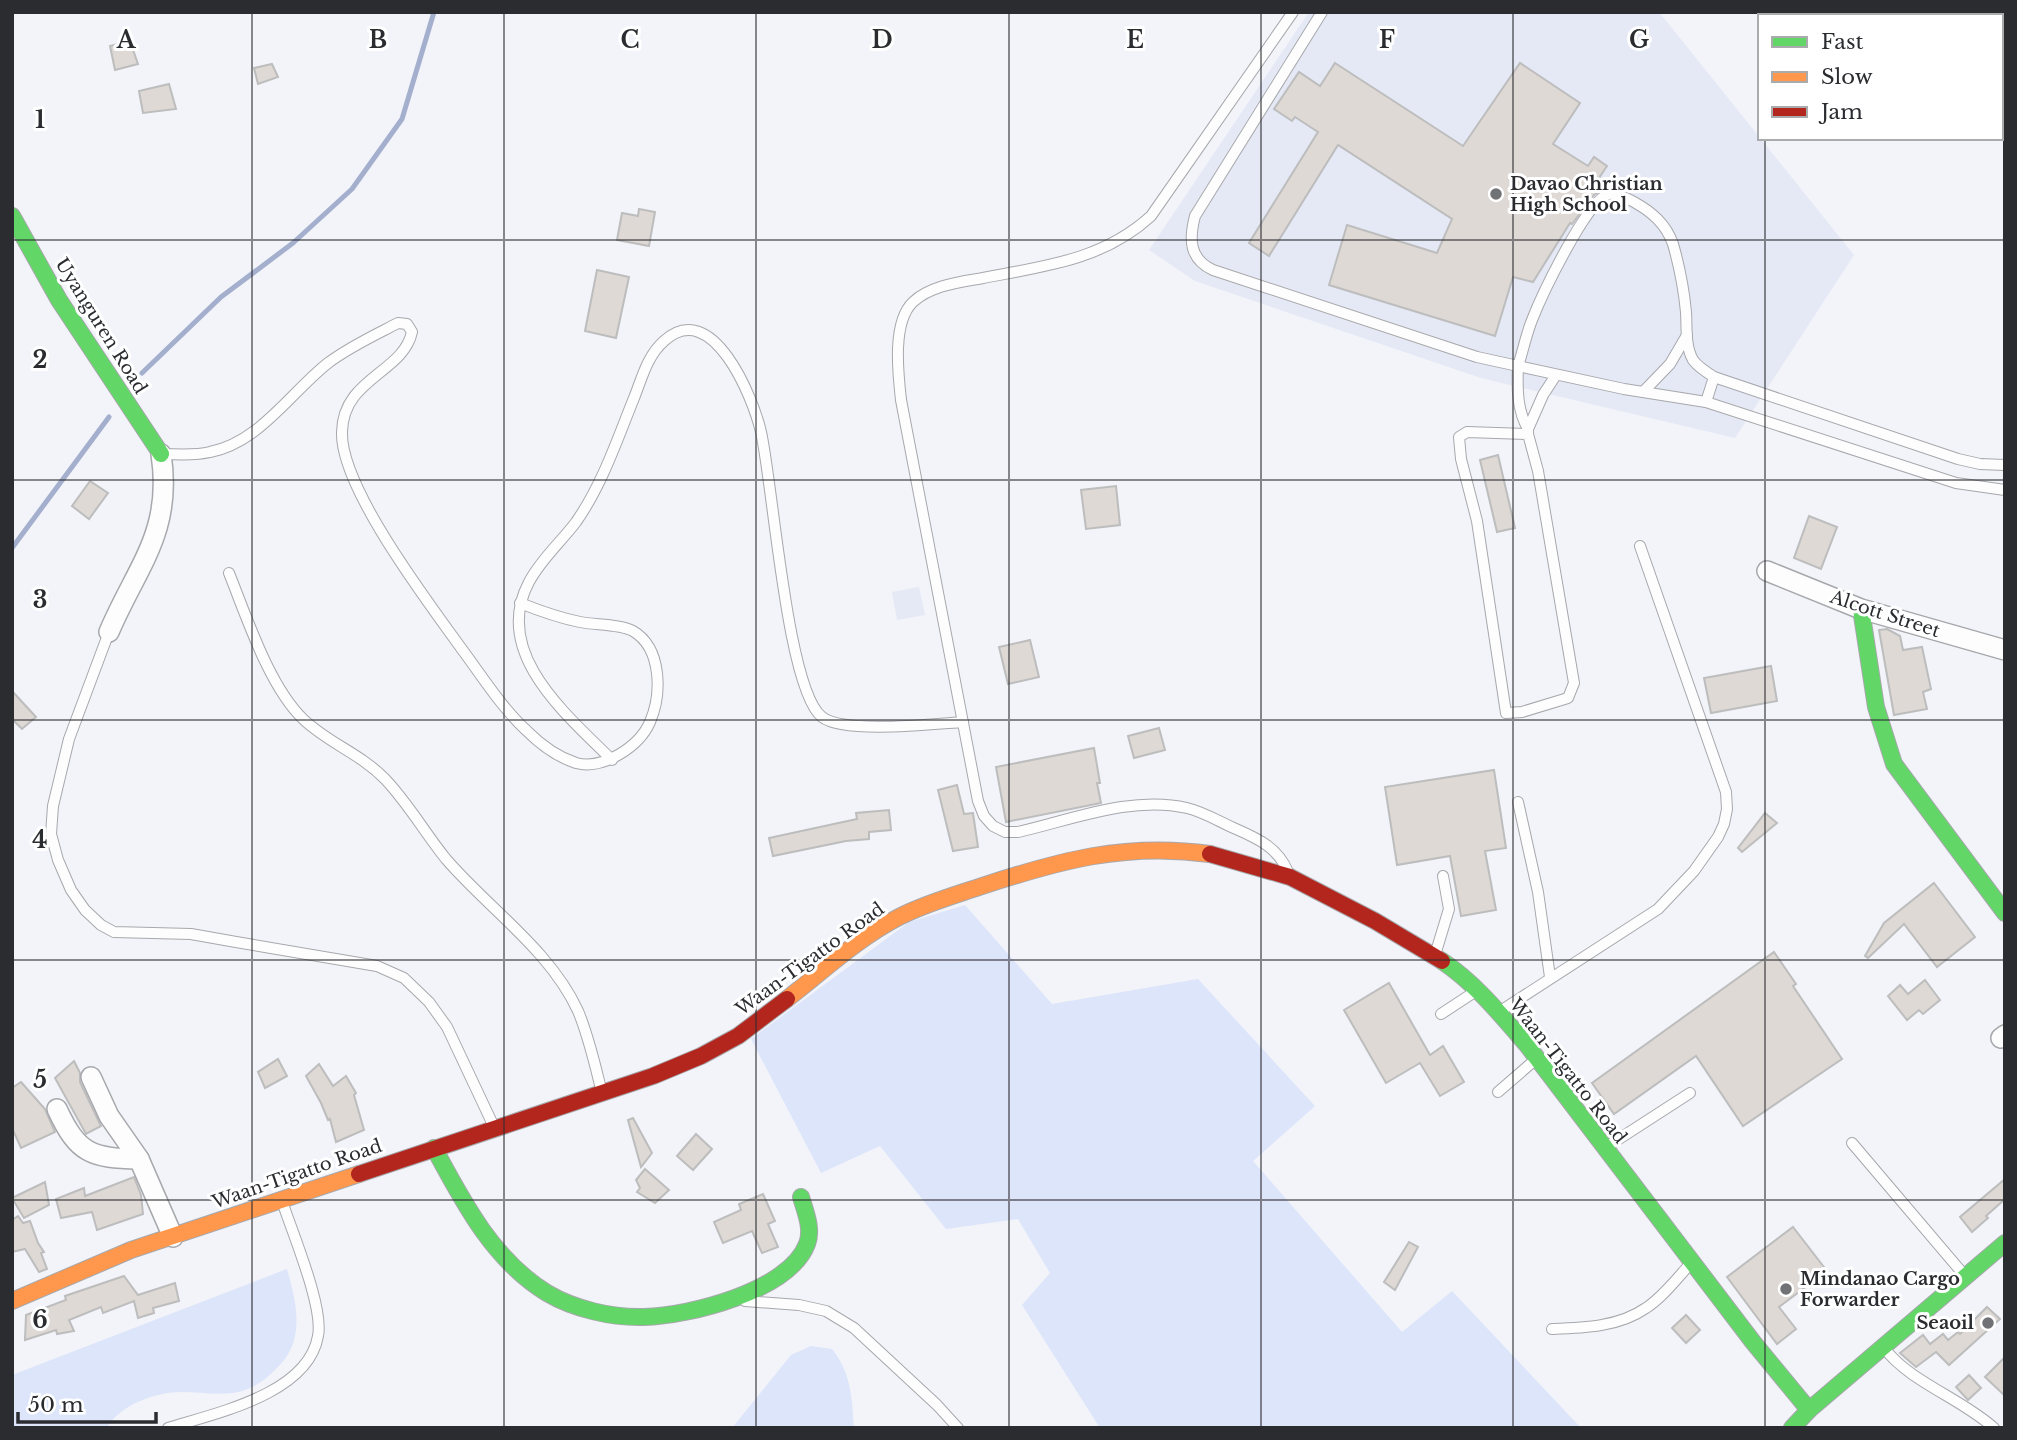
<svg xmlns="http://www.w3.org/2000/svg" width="2017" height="1440" viewBox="0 0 2017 1440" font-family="'Libre Baskerville',serif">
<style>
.built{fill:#e5e9f5}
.green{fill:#dde5fa}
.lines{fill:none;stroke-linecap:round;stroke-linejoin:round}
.stream{stroke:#a4afce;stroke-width:5}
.building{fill:#ded9d4;stroke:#bdbdbe;stroke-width:2}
.lane-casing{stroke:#a7a8ac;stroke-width:12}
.street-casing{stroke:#a7a8ac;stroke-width:22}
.fast-casing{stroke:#a7a8ac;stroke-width:18}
.slow-casing{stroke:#a7a8ac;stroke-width:18}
.jam-casing{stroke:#a7a8ac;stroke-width:18}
.lane{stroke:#fdfdfe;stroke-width:10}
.street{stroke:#fdfdfe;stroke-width:19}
.fast{stroke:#63d668;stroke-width:16}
.slow{stroke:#ff974d;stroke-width:16}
.jam{stroke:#b3261e;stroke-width:16}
.grid{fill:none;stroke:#2b2c30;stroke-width:2;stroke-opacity:0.55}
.poi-dot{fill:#717276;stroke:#fff;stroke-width:2.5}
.labels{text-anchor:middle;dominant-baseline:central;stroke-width:6;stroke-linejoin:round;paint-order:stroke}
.poi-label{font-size:18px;font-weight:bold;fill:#2b2c30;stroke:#fff;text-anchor:start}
.street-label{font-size:18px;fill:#2b2c30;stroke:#fff}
.grid-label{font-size:23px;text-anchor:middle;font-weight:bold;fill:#2b2c30;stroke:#fff;stroke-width:6;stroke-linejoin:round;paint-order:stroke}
</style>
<rect width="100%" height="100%" fill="#f2f4f9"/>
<g class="built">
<path d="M 1309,12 L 1659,12 L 1854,255 L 1735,438 L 1481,378 L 1195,281 L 1149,250 Z"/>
<path d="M 919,587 L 925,615 L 897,620 L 892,592 Z"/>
</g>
<g class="green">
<path d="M 965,905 L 1052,1004 L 1198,979 L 1315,1106 L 1253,1161 L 1402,1332 L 1452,1291 L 1581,1428 L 1100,1428 L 1022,1305 L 1050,1273 L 1018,1219 L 946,1229 L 880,1146 L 821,1173 L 751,1039 L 909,922 Z"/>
<path d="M 287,1269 C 297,1305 306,1341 276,1369 C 267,1378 257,1386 245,1390 C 226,1397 202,1392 181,1392 C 156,1392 119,1405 107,1428 L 12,1428 L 12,1375 Z"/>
<path d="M 811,1346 L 832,1349 C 851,1373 852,1397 854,1428 L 732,1428 L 791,1355 Z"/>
</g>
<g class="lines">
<g class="stream">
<path d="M 142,373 L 221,297 L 293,243 L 352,189 L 402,119 L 434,12"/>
<path d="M 12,548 L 109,417"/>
</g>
</g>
<g class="building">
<path d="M 130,41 L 138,64 L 115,70 L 110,46 Z"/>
<path d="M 1335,63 L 1463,146 L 1520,63 L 1580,103 L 1553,144 L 1588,166 L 1594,157 L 1607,166 L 1595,184 L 1603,189 L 1594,195 L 1572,224 L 1570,223 L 1533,282 L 1513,277 L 1495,336 L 1329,285 L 1347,225 L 1437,253 L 1452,219 L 1338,145 L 1269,256 L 1249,243 L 1318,132 L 1295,117 L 1292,121 L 1274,109 L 1299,72 L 1320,86 Z"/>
<path d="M 272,64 L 278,77 L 258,84 L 254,68 Z"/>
<path d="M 169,84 L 176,109 L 143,113 L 139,91 Z"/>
<path d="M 639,209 L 655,212 L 649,246 L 617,240 L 622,213 L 638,216 Z"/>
<path d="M 597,270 L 629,277 L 616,338 L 585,331 Z"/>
<path d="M 1498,455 L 1515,528 L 1497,532 L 1480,460 Z"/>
<path d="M 90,481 L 108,493 L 89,519 L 72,506 Z"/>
<path d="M 1116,486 L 1120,525 L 1086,529 L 1081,490 Z"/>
<path d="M 1809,516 L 1837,527 L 1821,569 L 1794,558 Z"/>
<path d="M 1887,629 L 1900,636 L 1903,650 L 1922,647 L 1931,689 L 1923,692 L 1927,709 L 1894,715 L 1879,630 Z"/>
<path d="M 1030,640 L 1039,677 L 1008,684 L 999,647 Z"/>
<path d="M 1771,666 L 1777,701 L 1711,713 L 1704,678 Z"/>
<path d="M 12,691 L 36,717 L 22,729 L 12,719 Z"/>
<path d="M 1159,728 L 1165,750 L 1134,758 L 1128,736 Z"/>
<path d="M 1094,748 L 1100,783 L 1097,783 L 1101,803 L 1006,822 L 996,767 Z"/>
<path d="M 1494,770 L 1506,848 L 1485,851 L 1496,910 L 1461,916 L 1450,856 L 1397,865 L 1385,787 Z"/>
<path d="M 957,785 L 964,814 L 973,813 L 978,847 L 953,851 L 938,790 Z"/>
<path d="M 889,810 L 891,830 L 869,832 L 869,839 L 846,841 L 773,856 L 769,838 L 857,819 L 856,813 Z"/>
<path d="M 1765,813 L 1777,823 L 1742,852 L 1738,848 Z"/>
<path d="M 1934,883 L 1975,937 L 1937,967 L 1904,924 L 1868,958 L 1865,956 L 1884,923 Z"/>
<path d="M 1774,952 L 1796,984 L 1793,986 L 1842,1059 L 1743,1126 L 1696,1056 L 1614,1114 L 1592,1083 Z"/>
<path d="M 1925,980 L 1940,1000 L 1923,1014 L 1919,1010 L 1907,1020 L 1888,996 L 1900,985 L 1908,994 Z"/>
<path d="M 1389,983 L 1430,1055 L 1443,1046 L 1464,1082 L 1440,1096 L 1420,1063 L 1386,1083 L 1344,1010 Z"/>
<path d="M 278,1059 L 287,1076 L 265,1088 L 258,1072 Z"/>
<path d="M 74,1061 L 80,1073 L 80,1082 L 101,1126 L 86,1134 L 55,1078 Z"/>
<path d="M 319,1064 L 333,1086 L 346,1076 L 356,1093 L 354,1095 L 364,1130 L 336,1142 L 330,1119 L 328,1120 L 321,1103 L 306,1076 Z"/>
<path d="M 21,1082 L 45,1109 L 55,1132 L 21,1148 L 12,1128 L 12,1088 Z"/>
<path d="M 633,1118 L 652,1153 L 641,1167 L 628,1120 Z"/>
<path d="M 696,1134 L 712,1149 L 693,1170 L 677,1156 Z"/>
<path d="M 645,1169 L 669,1190 L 655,1203 L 637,1192 L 640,1188 L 636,1180 Z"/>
<path d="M 134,1177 L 141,1195 L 143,1214 L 97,1230 L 92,1212 L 61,1218 L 56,1199 L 84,1188 L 85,1196 Z"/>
<path d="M 2005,1179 L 2005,1199 L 1986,1216 L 1988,1218 L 1972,1232 L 1960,1217 Z"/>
<path d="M 45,1182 L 49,1205 L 24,1218 L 12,1198 Z"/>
<path d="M 763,1194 L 775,1221 L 768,1224 L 778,1247 L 762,1253 L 752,1231 L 723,1243 L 714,1222 L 741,1210 L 739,1204 Z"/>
<path d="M 18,1216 L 23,1223 L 30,1221 L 38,1243 L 44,1252 L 41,1253 L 47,1269 L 39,1272 L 25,1249 L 12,1252 L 12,1220 Z"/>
<path d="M 1793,1227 L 1827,1271 L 1779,1307 L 1796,1329 L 1777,1344 L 1727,1277 Z"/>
<path d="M 1409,1242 L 1418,1247 L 1395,1290 L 1384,1282 Z"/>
<path d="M 124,1276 L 138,1295 L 175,1283 L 179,1301 L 153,1308 L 154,1313 L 138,1318 L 134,1301 L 103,1313 L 101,1307 L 69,1320 L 74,1331 L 57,1334 L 56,1330 L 25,1340 L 26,1315 L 66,1300 L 65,1296 Z"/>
<path d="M 1987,1307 L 2000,1319 L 1949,1365 L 1936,1352 L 1916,1367 L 1900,1353 L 1923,1335 L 1930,1344 L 1943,1334 L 1948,1340 L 1958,1332 L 1960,1334 Z"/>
<path d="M 1686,1315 L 1700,1330 L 1686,1343 L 1672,1328 Z"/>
<path d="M 2005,1357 L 2005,1396 L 1985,1377 Z"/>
<path d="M 1969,1375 L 1981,1388 L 1968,1400 L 1956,1387 Z"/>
</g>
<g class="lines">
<defs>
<g id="lane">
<path d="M 1322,12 L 1195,216 C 1189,239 1189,259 1213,270 L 1477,357 L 1518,366 C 1517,388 1517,410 1528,429"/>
<path d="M 1643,392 L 1670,364 L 1687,335"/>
<path d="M 1706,402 L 1714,377"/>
<path d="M 1528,434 L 1467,432 L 1459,437 L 1461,459 L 1477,521 L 1506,713 L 1522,712 L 1568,698 L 1574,683 L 1538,471 L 1528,434 L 1528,429 L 1543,395 L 1556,375"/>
<path d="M 161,454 C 177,454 194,456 210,452 C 260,442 290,393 328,363 C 349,347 375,335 398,323 L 407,324 L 412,332 C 403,373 343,378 342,432 C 340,487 428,602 461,648 C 482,676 501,707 527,731 C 540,744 558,757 576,763 C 603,770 639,747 650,722 C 662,694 662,648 633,631 C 621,624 594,625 580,622 C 560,618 540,611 520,603"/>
<path d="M 2005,465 L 1980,464 L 1958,459 L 1714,377 C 1706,372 1698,367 1693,360 C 1685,346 1687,328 1686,312 C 1684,291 1679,265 1673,244 C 1666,224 1652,212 1634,202 C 1627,198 1617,193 1609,194 C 1587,199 1541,297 1532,320 C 1526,335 1523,351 1518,366 L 1624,389 L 1706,402 L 1956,483 L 2005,490"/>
<path d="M 229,573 C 247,618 269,686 303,719 C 328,743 361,754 385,779 C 408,803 425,833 446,859 C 489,909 550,950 578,1011 C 589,1037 595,1065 602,1093"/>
<path d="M 109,632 L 69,739 L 53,806 L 51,834 L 58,860 L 71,890 L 85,910 L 101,925 L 114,932 L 191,934 L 236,942 L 377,966 L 404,978 L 429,1002 L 447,1027 L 495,1129"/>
<path d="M 612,760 C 567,715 491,653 529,582 C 541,559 561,542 576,522 C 602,485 617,440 634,398 C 642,378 647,356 664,341 C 712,297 753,397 761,432 C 773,485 787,690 822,717 C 844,734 933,724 963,722"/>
<path d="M 1518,802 L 1538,892 L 1550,977"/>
<path d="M 1288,872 C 1278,848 1259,839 1236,829 C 1220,822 1204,812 1187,808 C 1132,795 1071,820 1018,832 L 1005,832 L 993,826 L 984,816 L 978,801 L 901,400 C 898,373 892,322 913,302 C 931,285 961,282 983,278 C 1045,266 1103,260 1151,216 L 1293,12"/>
<path d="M 1435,955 L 1449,909 L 1443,876"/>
<path d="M 1499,1012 L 1658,909 L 1694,871 L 1718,837 L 1724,824 L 1727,809 L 1726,792 L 1640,546"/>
<path d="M 1441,1014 L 1476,991"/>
<path d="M 1498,1092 L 1535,1060"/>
<path d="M 1852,1143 L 1965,1276"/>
<path d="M 1608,1146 L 1690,1093"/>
<path d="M 745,1301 L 799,1305 L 826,1311 L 854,1328 L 937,1405 L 958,1428"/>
<path d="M 1552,1329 C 1583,1328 1619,1327 1646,1308 C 1663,1297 1678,1277 1692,1262"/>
<path d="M 1885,1349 C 1909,1381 1962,1399 1994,1428"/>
<path d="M 168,1428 C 216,1413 308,1394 318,1336 C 324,1307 292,1232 282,1201"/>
</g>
<g id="street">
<path d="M 1767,571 L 1861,609 L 2005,650"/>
<path d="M 109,632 C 137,566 173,532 161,454"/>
<path d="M 2001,1038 L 2005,1035"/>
<path d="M 91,1077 L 109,1116 L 139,1159 L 173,1237"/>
<path d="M 57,1109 C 78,1154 91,1158 139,1159"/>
</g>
<g id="fast">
<path d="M 12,216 L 59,300 L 161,454"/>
<path d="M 1861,609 L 1876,707 L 1894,764 L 2005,913"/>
<path d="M 1442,961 C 1475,983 1501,1015 1527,1045 L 1753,1342 L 1809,1410"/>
<path d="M 434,1148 C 463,1202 493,1260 547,1293 C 574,1309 612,1318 644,1317 C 689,1316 789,1291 807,1244 C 813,1229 805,1211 801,1197"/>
<path d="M 1792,1428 L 1809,1410 L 2005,1243"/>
</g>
<g id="slow">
<path d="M 787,999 C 823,971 858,938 899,917 C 924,904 952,896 979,887 C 1058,861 1125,842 1210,854"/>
<path d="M 12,1301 L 131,1250 L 359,1174"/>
</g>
<g id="jam">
<path d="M 1210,854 L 1290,877 L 1375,921 L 1442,961"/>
<path d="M 359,1174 L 653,1076 L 701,1056 L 738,1036 L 787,999"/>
</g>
</defs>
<use href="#lane" class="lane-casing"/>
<use href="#street" class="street-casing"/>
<use href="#fast" class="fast-casing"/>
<use href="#slow" class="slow-casing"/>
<use href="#jam" class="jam-casing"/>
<use href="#lane" class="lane"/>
<use href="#street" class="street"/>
<use href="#fast" class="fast"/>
<use href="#slow" class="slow"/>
<use href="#jam" class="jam"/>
</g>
<path class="grid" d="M 252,12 L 252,1428M 504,12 L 504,1428M 756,12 L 756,1428M 1009,12 L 1009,1428M 1261,12 L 1261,1428M 1513,12 L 1513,1428M 1765,12 L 1765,16M 1765,138 L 1765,1428M 12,240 L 2005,240M 12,480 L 2005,480M 12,720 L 2005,720M 12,960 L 2005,960M 12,1200 L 2005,1200"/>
<g class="poi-dot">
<circle cx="1496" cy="194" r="7"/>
<circle cx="1786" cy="1289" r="7"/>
<circle cx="1988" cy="1323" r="7"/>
</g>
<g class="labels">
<g class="poi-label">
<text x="1510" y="184">Davao Christian<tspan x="1510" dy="21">High School</tspan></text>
<text x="1800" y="1279">Mindanao Cargo<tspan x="1800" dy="21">Forwarder</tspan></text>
<text x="1974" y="1323" text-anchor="end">Seaoil</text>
</g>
<g class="street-label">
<text transform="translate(101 326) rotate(58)">Uyanguren Road</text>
<text transform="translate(1885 614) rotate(18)">Alcott Street</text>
<text transform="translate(810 959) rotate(-36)">Waan-Tigatto Road</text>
<text transform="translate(1568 1071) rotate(52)">Waan-Tigatto Road</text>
<text transform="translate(297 1174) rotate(-19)">Waan-Tigatto Road</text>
</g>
</g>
<g class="grid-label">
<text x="126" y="48">A</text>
<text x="378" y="48">B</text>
<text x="630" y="48">C</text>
<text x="882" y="48">D</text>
<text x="1135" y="48">E</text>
<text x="1387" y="48">F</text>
<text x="1639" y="48">G</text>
<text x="40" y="128">1</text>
<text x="40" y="368">2</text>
<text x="40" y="608">3</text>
<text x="40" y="848">4</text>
<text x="40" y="1088">5</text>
<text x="40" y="1328">6</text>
</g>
<rect width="2017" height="1440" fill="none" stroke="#2b2c30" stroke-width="28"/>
<rect x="1758" y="14" width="245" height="126" fill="#ffffff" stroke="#aaabac" stroke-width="2"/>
<rect x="1772" y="37" width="35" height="10" fill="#63d668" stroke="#aaabac" stroke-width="2"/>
<text x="1821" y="49" font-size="21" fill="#2b2c30">Fast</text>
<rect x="1772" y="72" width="35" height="10" fill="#ff974d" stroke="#aaabac" stroke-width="2"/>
<text x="1821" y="84" font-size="21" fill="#2b2c30">Slow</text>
<rect x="1772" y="107" width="35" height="10" fill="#b3261e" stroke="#aaabac" stroke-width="2"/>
<text x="1821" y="119" font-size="21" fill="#2b2c30">Jam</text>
<path d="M18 1412v10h138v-10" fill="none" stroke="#2b2c30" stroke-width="3.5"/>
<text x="28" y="1412" font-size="21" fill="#2b2c30" stroke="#ffffff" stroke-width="5" paint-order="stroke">50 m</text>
</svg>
